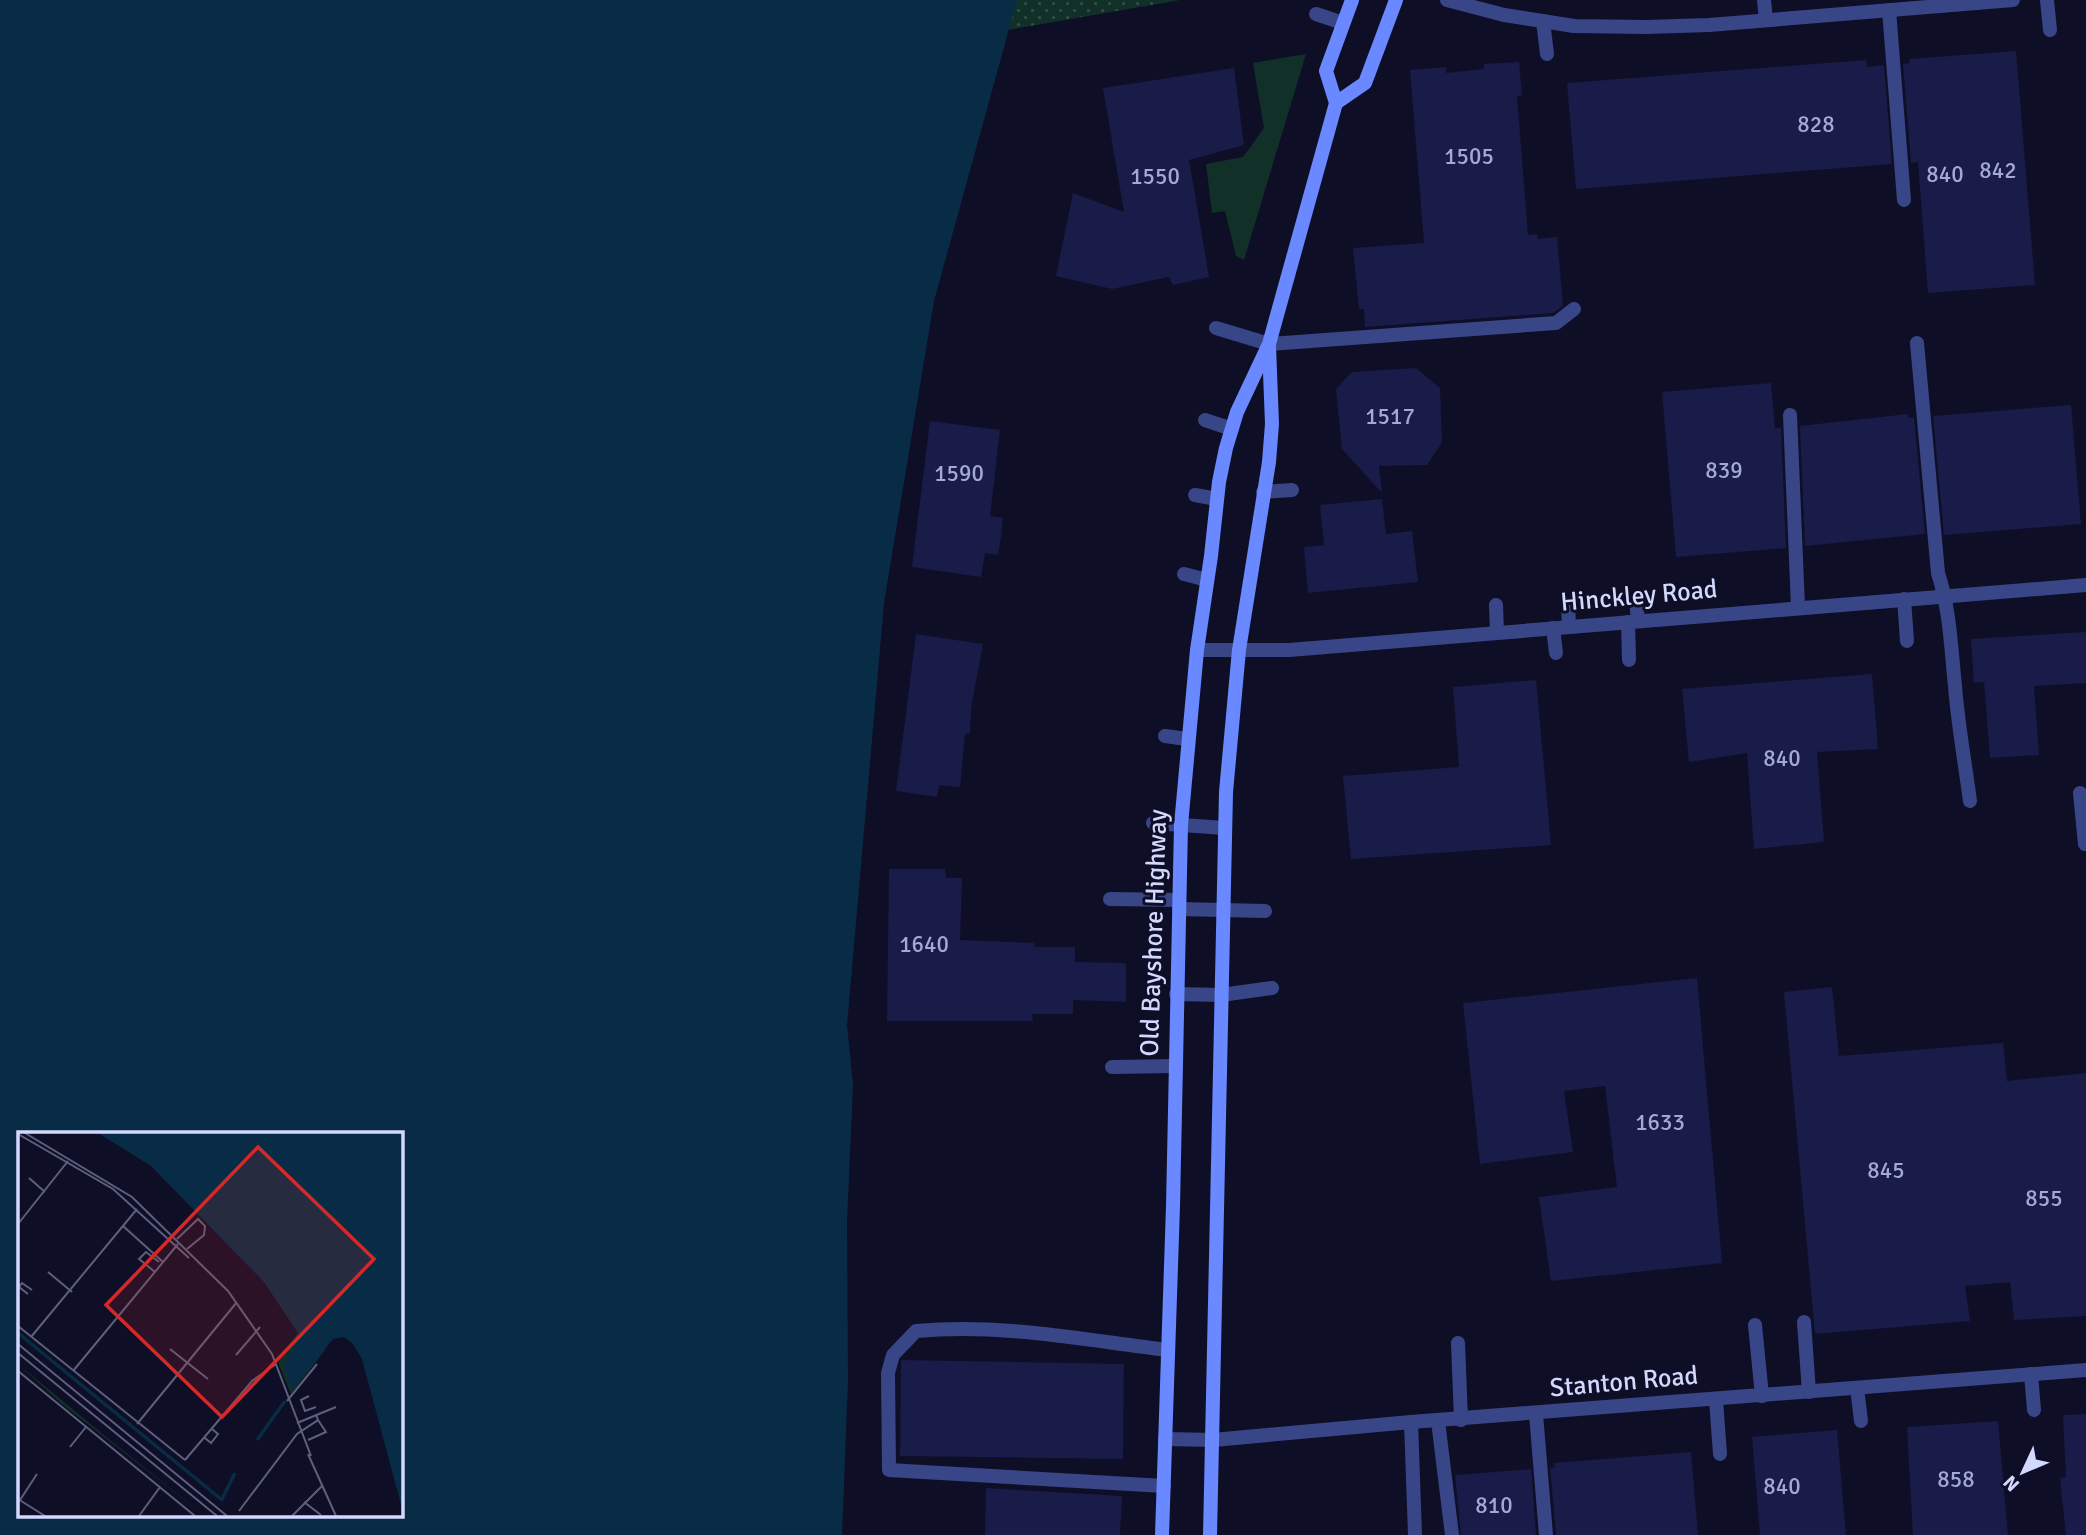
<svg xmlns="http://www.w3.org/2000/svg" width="2086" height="1535" viewBox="0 0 2086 1535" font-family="Signika,sans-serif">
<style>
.green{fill:#113028}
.park{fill:url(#park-dots)}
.water{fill:#082c45;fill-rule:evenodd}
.building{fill:#191b48}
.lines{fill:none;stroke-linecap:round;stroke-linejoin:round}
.service{stroke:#384687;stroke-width:14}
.minor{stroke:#384687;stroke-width:14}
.secondary{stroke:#6a88ff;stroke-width:14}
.labels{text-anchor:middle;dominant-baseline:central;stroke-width:6;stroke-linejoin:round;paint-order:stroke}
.number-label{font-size:23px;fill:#a4a9d1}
.street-label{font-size:26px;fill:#d3d8ff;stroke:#0e0f26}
.inset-river{fill:none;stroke:#082c45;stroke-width:3.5}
.inset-road{fill:none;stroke:#5d5f7d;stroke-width:2}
.view{fill:#d62828;fill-opacity:0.15;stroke:#d62828;stroke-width:3.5}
.inset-edge{fill:none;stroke:#d3d8ff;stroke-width:3.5}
</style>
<defs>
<pattern id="park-dots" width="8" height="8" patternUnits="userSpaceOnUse" patternTransform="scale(1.75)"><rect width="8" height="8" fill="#113028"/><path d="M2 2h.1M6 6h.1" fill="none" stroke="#334d48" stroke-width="1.8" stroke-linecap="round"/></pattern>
</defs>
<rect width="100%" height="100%" fill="#0e0f26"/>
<path class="green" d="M 1306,54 L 1244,260 L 1236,256 L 1225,211 L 1212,213 L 1206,164 L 1243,157 L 1264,128 L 1253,63 Z"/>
<path class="park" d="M 1002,0 L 1180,0 L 1008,30 Z"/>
<path class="water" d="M 0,0 L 1017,0 L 934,301 L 884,603 L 847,1025 L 853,1085 L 847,1221 L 848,1380 L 842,1535 L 0,1535 ZM 19,1134 L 401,1134 L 401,1516 L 19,1516 Z"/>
<g class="building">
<path d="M 2016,51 L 2035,285 L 1928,293 L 1918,162 L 1911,163 L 1903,64 L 1910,63 L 1909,59 Z"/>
<path d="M 1866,60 L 1867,67 L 1884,65 L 1892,164 L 1576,189 L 1567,83 Z"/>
<path d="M 1519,62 L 1522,96 L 1517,96 L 1528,235 L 1537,234 L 1538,239 L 1557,237 L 1563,306 L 1553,313 L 1365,327 L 1364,309 L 1359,309 L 1353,248 L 1424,243 L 1410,70 L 1446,67 L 1446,73 L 1484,69 L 1484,64 Z"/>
<path d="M 1234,68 L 1244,145 L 1189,160 L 1209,277 L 1173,285 L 1169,277 L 1112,289 L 1056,276 L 1073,193 L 1124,212 L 1103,88 Z"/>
<path d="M 1416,368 L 1440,388 L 1442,442 L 1427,465 L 1379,466 L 1382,493 L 1342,449 L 1336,389 L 1352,372 Z"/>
<path d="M 1771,383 L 1775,428 L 1781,428 L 1786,548 L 1676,557 L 1662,392 Z"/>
<path d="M 2071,405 L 2081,524 L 1944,535 L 1933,416 Z"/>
<path d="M 1908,414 L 1909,418 L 1914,417 L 1925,534 L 1805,546 L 1800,426 Z"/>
<path d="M 930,421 L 1000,430 L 990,516 L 1003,518 L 1001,537 L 998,555 L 985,553 L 981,577 L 912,567 Z"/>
<path d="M 1382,499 L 1386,534 L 1412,531 L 1418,582 L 1308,593 L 1304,547 L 1324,545 L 1320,505 Z"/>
<path d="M 2086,632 L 2086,683 L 2034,686 L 2039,755 L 1990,758 L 1984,682 L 1974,683 L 1971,639 Z"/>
<path d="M 916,634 L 983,644 L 971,708 L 970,733 L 965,734 L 960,787 L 939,785 L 937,797 L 896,791 Z"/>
<path d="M 1872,674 L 1878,749 L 1817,752 L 1824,842 L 1754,849 L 1747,753 L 1689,762 L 1682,689 Z"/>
<path d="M 1536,680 L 1551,845 L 1351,859 L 1343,776 L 1459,767 L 1453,687 Z"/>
<path d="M 889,869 L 945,869 L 946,878 L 962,878 L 960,940 L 1034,943 L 1035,947 L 1075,947 L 1075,962 L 1126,963 L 1126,1002 L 1073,1000 L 1073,1014 L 1032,1014 L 1033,1021 L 887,1021 Z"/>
<path d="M 1697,978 L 1722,1263 L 1551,1281 L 1539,1197 L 1617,1187 L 1605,1086 L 1564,1091 L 1573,1152 L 1480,1164 L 1463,1003 Z"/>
<path d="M 1832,987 L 1839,1056 L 2003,1043 L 2007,1081 L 2086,1073 L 2086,1316 L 2014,1320 L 2010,1282 L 1965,1286 L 1970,1321 L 1815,1334 L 1784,992 Z"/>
<path d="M 901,1360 L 1124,1364 L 1123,1459 L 900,1456 Z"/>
<path d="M 2086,1414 L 2086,1535 L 2066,1535 L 2060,1478 L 2066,1477 L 2063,1415 Z"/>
<path d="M 1998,1421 L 2008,1535 L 1913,1535 L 1907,1427 Z"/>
<path d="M 1837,1430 L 1846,1535 L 1760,1535 L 1752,1437 Z"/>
<path d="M 1691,1452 L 1698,1535 L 1556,1535 L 1550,1468 L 1555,1467 L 1554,1463 Z"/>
<path d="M 1531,1469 L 1536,1535 L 1461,1535 L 1455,1475 Z"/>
<path d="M 986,1488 L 1122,1496 L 1120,1535 L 985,1535 Z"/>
</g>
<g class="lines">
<g class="service">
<path d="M 1764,0 L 1766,20"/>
<path d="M 2047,0 L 2050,30"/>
<path d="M 1889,10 L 1904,200"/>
<path d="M 1316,14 L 1343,23"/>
<path d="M 1543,21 L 1547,54"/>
<path d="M 1216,328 L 1269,344 L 1556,323 L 1574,309"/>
<path d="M 1917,343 L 1938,573 C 1950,610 1951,648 1955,686 C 1958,725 1965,763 1970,801"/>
<path d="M 1790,415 L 1798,607"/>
<path d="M 1205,420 L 1232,429"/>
<path d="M 1263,492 L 1292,490"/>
<path d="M 1195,495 L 1217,499"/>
<path d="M 1184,574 L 1207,580"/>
<path d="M 1636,598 L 1638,621"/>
<path d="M 1904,599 L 1907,641"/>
<path d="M 1568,604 L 1569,626"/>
<path d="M 1496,605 L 1497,632"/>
<path d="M 1628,622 L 1629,660"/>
<path d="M 1553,628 L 1556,653"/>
<path d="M 1165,736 L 1187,739"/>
<path d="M 2080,793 L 2085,844"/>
<path d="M 1153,823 L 1225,828"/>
<path d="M 1110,899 L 1179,900"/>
<path d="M 1179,909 L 1265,911"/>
<path d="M 1176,994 L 1221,995 L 1272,988"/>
<path d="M 1112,1067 L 1175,1066"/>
<path d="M 1804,1322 L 1809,1392"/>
<path d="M 1755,1325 L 1762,1396"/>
<path d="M 1458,1343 L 1461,1420"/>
<path d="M 2031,1374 L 2034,1410"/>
<path d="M 1857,1388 L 1861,1421"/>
<path d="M 1716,1400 L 1720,1454"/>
<path d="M 1536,1414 L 1546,1535"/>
<path d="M 1438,1421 L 1452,1535"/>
<path d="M 1411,1422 L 1415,1535"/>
<path d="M 1164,1486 L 889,1470 L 888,1373 L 893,1355 L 916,1331 C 1001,1323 1084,1340 1168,1350"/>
</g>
<g class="minor">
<path d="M 1447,0 L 1504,15 L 1574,26 L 1646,27 L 1709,25 L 2013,0"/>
<path d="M 1197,650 L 1289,650 L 2086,585"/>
<path d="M 1165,1439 L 1213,1440 L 1411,1422 L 2086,1370"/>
</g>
<g class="secondary">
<path d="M 1336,103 L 1365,83 L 1396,0"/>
<path d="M 1162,1535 L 1173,1206 L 1181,825 L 1197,650 L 1211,556 L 1219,482 L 1226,448 L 1237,412 L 1269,344 L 1336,103 L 1326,71 L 1352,0"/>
<path d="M 1210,1535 L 1226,792 L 1239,650 L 1269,462 L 1272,424 L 1269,346"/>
</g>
</g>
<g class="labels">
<g class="number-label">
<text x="1816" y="124">828</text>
<text x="1469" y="156">1505</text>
<text x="1998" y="170">842</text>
<text x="1945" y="174">840</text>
<text x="1155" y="176">1550</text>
<text x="1390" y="416">1517</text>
<text x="1724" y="470">839</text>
<text x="959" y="473">1590</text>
<text x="1782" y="758">840</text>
<text x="924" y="944">1640</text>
<text x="1660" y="1122">1633</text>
<text x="1886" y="1170">845</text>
<text x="2044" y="1198">855</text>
<text x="1956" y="1479">858</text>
<text x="1782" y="1486">840</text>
<text x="1494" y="1505">810</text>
</g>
<g class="street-label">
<text transform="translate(1639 596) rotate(-5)">Hinckley Road</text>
<text transform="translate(1154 933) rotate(-88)">Old Bayshore Highway</text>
<text transform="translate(1624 1382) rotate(-5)">Stanton Road</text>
</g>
</g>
<g transform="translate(18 1132)">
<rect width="385" height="385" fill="#0e0f26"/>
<path d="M 0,232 L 82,300 L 187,384 L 44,272 Z" fill="#113028"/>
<path d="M 280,201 L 307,218 L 273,262 L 260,230 Z" fill="#113028"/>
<path d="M 80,1 L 385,1 L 385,380 L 344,227 L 335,212 L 326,205 L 315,207 L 274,258 L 266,233 L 282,204 L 246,150 L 133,34 Z" fill="#082c45"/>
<path class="inset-river" d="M 0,201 L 204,368M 239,308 L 267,269M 203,369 L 217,341"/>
<path class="inset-road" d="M 7,1 L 114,65 L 210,159 L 254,222 L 293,324M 0,2 L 95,57 L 171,126M 11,46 L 27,60M 0,92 L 50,29M 105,94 L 145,130M 159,107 L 180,87 L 187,94 L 186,103 L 169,117M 30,140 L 54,160M 137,140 L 121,127 L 128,120 L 141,130M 10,162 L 1,155 L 4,151 L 14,158M 0,194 L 167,328M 13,205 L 119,77M 0,212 L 209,384M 152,217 L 190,247M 0,221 L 199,384M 218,223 L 242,195M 0,239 L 177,384M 55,239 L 160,112M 291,264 L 283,268 L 287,279 L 298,275M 269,269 L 299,232M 279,291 L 318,275M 119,292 L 219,170M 187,306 L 193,311 L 200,302 L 194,297M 290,308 L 308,300 L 300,288M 52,315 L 68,295M 290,322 L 318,384M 167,328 L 234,249 L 258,232M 0,367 L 27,384M 2,368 L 19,342M 286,370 L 303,383M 221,379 L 279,302 L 300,288 L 298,283M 121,384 L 142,355M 274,384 L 305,353"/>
<path class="view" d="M 240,15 L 356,127 L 204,285 L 88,173 Z"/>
<rect width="385" height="385" class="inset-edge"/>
</g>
<g transform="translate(2023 1472) rotate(226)" stroke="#0e0f26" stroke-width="5" paint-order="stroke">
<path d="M0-5L12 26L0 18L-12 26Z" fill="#d3d8ff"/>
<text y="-10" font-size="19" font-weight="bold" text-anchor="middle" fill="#d3d8ff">N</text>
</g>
</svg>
